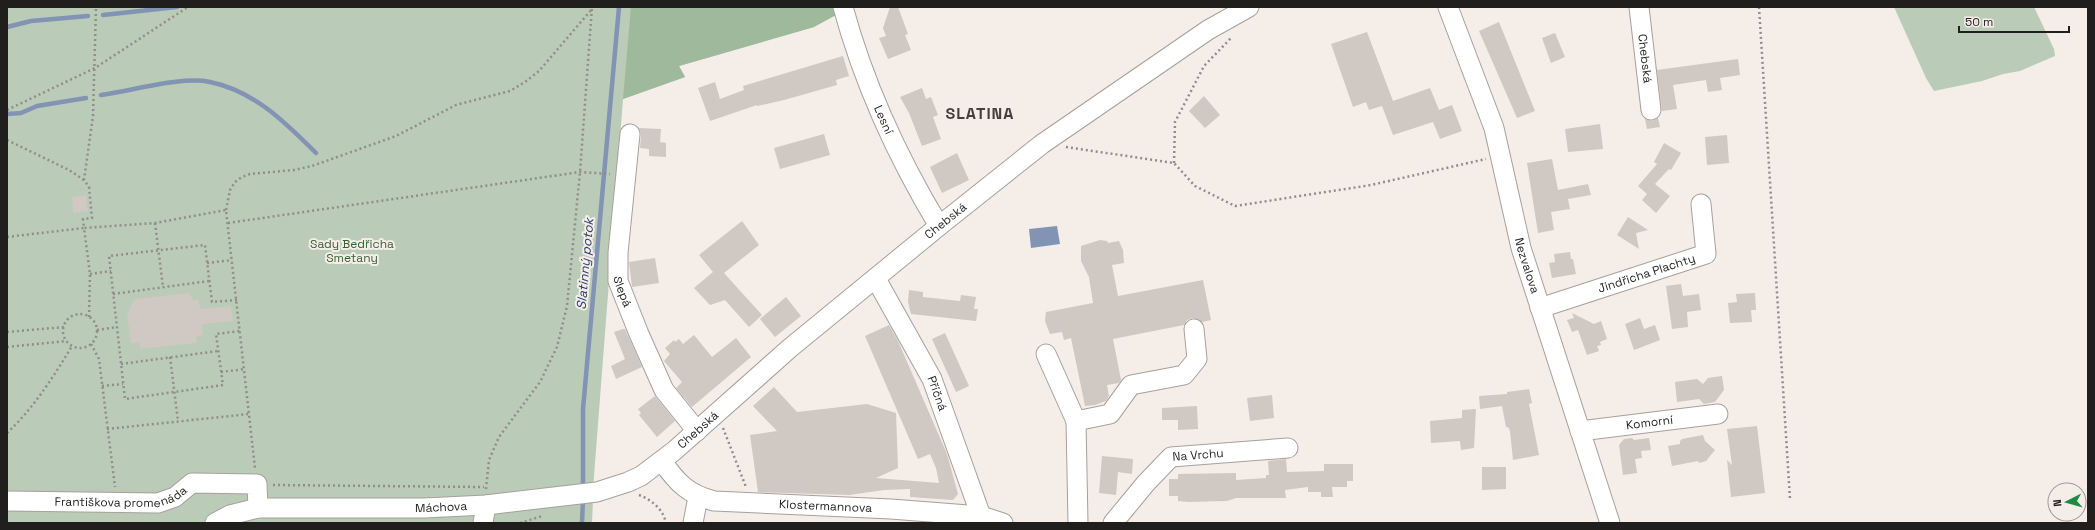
<svg xmlns="http://www.w3.org/2000/svg" width="2095" height="530" viewBox="0 0 2095 530" font-family="'Space Grotesk',sans-serif">
<style>
.green{fill:#bacbb8}
.forest{fill:#9eb99b}
.water{fill:#8393b3}
.lines{fill:none;stroke-linecap:round;stroke-linejoin:round}
.stream{stroke:#8393b3;stroke-width:4.5}
.building{fill:#cfc8c3}
.minor-casing{stroke:#a7a09b;stroke-width:21}
.path{stroke:#928d89;stroke-width:2.5;stroke-dasharray:2 3;stroke-linecap:butt}
.minor{stroke:#fff;stroke-width:19}
.labels{text-anchor:middle;dominant-baseline:central;stroke-width:4;stroke-linejoin:round;paint-order:stroke}
.street-label{font-size:12px;fill:#211f1d;stroke:#f5ede8}
.park-label{font-size:12px;fill:#386035;stroke:#f5ede8}
.water-label{font-size:13px;font-style:italic;fill:#273d69;stroke:#f5ede8}
.district-label{font-size:16px;font-weight:bold;letter-spacing:1px;fill:#453f3b;stroke:#f5ede8}
</style>
<rect width="100%" height="100%" fill="#f5ede8"/>
<g class="green">
<path d="M 7,7 L 836,7 L 814,27 L 679,66 L 685,77 L 623,99 L 594,476 L 592,523 L 7,523 Z"/>
<path d="M 1894,7 L 2034,7 L 2054,49 L 2055,56 L 2020,71 L 2003,74 L 1982,81 L 1934,91 L 1926,78 Z"/>
</g>
<path class="forest" d="M 631,7 L 836,7 L 838,14 L 814,27 L 679,66 L 685,77 L 623,99 Z"/>
<path class="water" d="M 1057,226 L 1060,244 L 1031,248 L 1029,229 Z"/>
<g class="lines">
<g class="stream">
<path d="M 103,15 L 177,7"/>
<path d="M 7,27 L 31,21 L 88,16"/>
<path d="M 101,95 C 131,91 182,76 210,82 C 254,91 285,122 316,153"/>
<path d="M 7,114 L 21,113 L 37,106 L 86,98"/>
<path d="M 583,489 L 583,409 L 619,7"/>
<path d="M 582,523 L 583,499"/>
</g>
</g>
<g class="building">
<path d="M 890,7 L 898,7 L 908,34 L 905,35 L 911,50 L 888,59 L 879,38 L 886,36 L 883,28 Z"/>
<path d="M 1499,22 L 1535,111 L 1517,118 L 1479,31 Z"/>
<path d="M 1367,32 L 1393,101 L 1430,88 L 1439,110 L 1452,105 L 1462,131 L 1440,139 L 1433,122 L 1393,135 L 1382,106 L 1369,110 L 1366,102 L 1353,107 L 1331,44 Z"/>
<path d="M 1555,33 L 1565,57 L 1551,63 L 1542,38 Z"/>
<path d="M 843,56 L 849,76 L 836,80 L 837,85 L 784,100 L 757,106 L 757,105 L 710,121 L 698,88 L 715,82 L 720,99 L 744,90 L 743,86 Z"/>
<path d="M 1738,59 L 1740,75 L 1720,78 L 1722,90 L 1708,92 L 1706,80 L 1673,85 L 1677,109 L 1662,111 L 1657,70 Z"/>
<path d="M 922,88 L 926,99 L 931,97 L 938,115 L 933,117 L 941,139 L 922,146 L 909,113 L 900,97 Z"/>
<path d="M 1204,96 L 1220,115 L 1205,128 L 1189,111 Z"/>
<path d="M 1658,118 L 1660,127 L 1647,129 L 1645,119 L 1652,121 Z"/>
<path d="M 1600,124 L 1603,149 L 1568,152 L 1565,129 Z"/>
<path d="M 639,128 L 661,129 L 660,142 L 666,143 L 666,157 L 649,156 L 649,149 L 640,148 L 641,135 Z"/>
<path d="M 824,134 L 830,155 L 780,169 L 774,148 Z"/>
<path d="M 1727,135 L 1729,163 L 1707,165 L 1705,137 Z"/>
<path d="M 1664,143 L 1681,153 L 1671,170 L 1669,169 L 1655,184 L 1670,196 L 1656,213 L 1642,200 L 1647,194 L 1638,186 L 1657,164 L 1654,162 Z"/>
<path d="M 957,153 L 969,180 L 942,193 L 930,167 Z"/>
<path d="M 1552,159 L 1558,190 L 1588,184 L 1591,195 L 1568,199 L 1570,209 L 1551,212 L 1554,230 L 1538,233 L 1527,163 Z"/>
<path d="M 86,195 L 88,211 L 73,213 L 72,197 Z"/>
<path d="M 1628,217 L 1648,230 L 1636,233 L 1639,249 L 1617,235 Z"/>
<path d="M 742,221 L 759,245 L 724,273 L 762,315 L 749,327 L 725,300 L 710,305 L 694,288 L 713,272 L 699,255 Z"/>
<path d="M 1100,240 L 1107,241 L 1108,243 L 1119,241 L 1123,250 L 1124,263 L 1112,265 L 1118,296 L 1203,280 L 1211,320 L 1202,322 L 1193,318 L 1187,320 L 1184,325 L 1113,339 L 1121,380 L 1119,383 L 1107,385 L 1109,396 L 1106,401 L 1095,405 L 1085,406 L 1071,338 L 1064,340 L 1062,332 L 1050,334 L 1045,321 L 1046,312 L 1093,303 L 1089,277 L 1081,261 L 1081,246 Z"/>
<path d="M 1570,252 L 1571,259 L 1573,259 L 1576,274 L 1552,278 L 1549,263 L 1555,262 L 1554,254 Z"/>
<path d="M 655,258 L 659,283 L 632,287 L 629,262 Z"/>
<path d="M 1681,284 L 1683,296 L 1699,294 L 1701,310 L 1687,312 L 1688,327 L 1672,329 L 1666,286 Z"/>
<path d="M 909,290 L 923,292 L 923,297 L 960,301 L 961,295 L 976,297 L 974,309 L 978,309 L 976,321 L 911,314 L 908,302 Z"/>
<path d="M 190,293 L 193,300 L 199,300 L 200,309 L 231,306 L 233,321 L 202,324 L 203,335 L 197,336 L 196,343 L 140,349 L 139,343 L 131,343 L 127,315 L 134,299 Z"/>
<path d="M 1755,293 L 1756,310 L 1751,310 L 1752,322 L 1730,323 L 1728,303 L 1737,302 L 1736,294 Z"/>
<path d="M 786,297 L 801,316 L 775,337 L 760,319 Z"/>
<path d="M 1572,313 L 1594,324 L 1601,321 L 1607,339 L 1600,342 L 1601,345 L 1597,346 L 1599,351 L 1587,355 L 1578,330 L 1572,332 L 1567,320 L 1574,318 Z"/>
<path d="M 1640,318 L 1644,329 L 1655,325 L 1660,340 L 1634,350 L 1625,324 Z"/>
<path d="M 889,325 L 898,341 L 947,454 L 958,494 L 953,500 L 910,497 L 910,489 L 884,490 L 849,495 L 758,492 L 750,435 L 777,431 L 753,406 L 774,387 L 797,412 L 867,404 L 896,413 L 898,468 L 876,478 L 939,483 L 936,468 L 930,454 L 918,459 L 865,336 Z"/>
<path d="M 623,329 L 625,329 L 642,367 L 616,379 L 611,366 L 625,359 L 614,332 Z"/>
<path d="M 945,333 L 969,386 L 956,392 L 932,339 Z"/>
<path d="M 694,335 L 712,357 L 736,338 L 751,357 L 692,407 L 676,388 L 682,382 L 664,361 L 670,354 L 665,348 L 674,340 L 675,342 L 679,339 L 683,344 Z"/>
<path d="M 1722,376 L 1724,390 L 1715,402 L 1704,404 L 1699,399 L 1677,402 L 1675,382 L 1697,379 L 1703,384 L 1708,378 Z"/>
<path d="M 1529,389 L 1532,403 L 1529,404 L 1539,455 L 1513,460 L 1510,431 L 1508,427 L 1506,427 L 1502,406 L 1480,409 L 1479,396 L 1507,394 L 1507,392 Z"/>
<path d="M 1272,395 L 1274,418 L 1250,421 L 1247,398 Z"/>
<path d="M 655,396 L 675,421 L 657,437 L 639,415 L 641,413 L 638,409 Z"/>
<path d="M 1197,406 L 1198,429 L 1178,430 L 1178,420 L 1162,420 L 1162,408 Z"/>
<path d="M 1476,409 L 1474,448 L 1461,450 L 1460,441 L 1431,443 L 1430,421 L 1462,418 L 1462,410 Z"/>
<path d="M 1757,426 L 1765,493 L 1731,497 L 1727,460 L 1732,465 L 1727,429 Z"/>
<path d="M 1703,435 L 1705,441 L 1715,450 L 1706,461 L 1699,463 L 1698,461 L 1672,466 L 1668,446 L 1680,444 L 1680,441 L 1682,439 Z"/>
<path d="M 1632,438 L 1634,440 L 1649,438 L 1651,450 L 1641,451 L 1642,458 L 1635,459 L 1637,473 L 1623,475 L 1619,445 L 1624,439 Z"/>
<path d="M 1102,456 L 1133,459 L 1132,474 L 1118,472 L 1116,495 L 1099,493 Z"/>
<path d="M 1286,459 L 1287,472 L 1324,471 L 1324,464 L 1353,464 L 1353,481 L 1347,481 L 1347,487 L 1332,487 L 1333,497 L 1321,497 L 1321,492 L 1308,492 L 1308,487 L 1285,490 L 1286,498 L 1236,498 L 1227,501 L 1188,502 L 1178,501 L 1178,496 L 1169,496 L 1169,479 L 1178,479 L 1178,474 L 1236,473 L 1236,480 L 1266,478 L 1266,475 L 1269,475 L 1268,461 Z"/>
<path d="M 1482,467 L 1506,467 L 1506,489 L 1482,490 Z"/>
</g>
<g class="lines">
<defs>
<g id="minor">
<path id="s1" d="M 843,7 C 864,84 898,158 939,226"/>
<path id="s2" d="M 1448,7 L 1494,128 L 1521,248 L 1610,523"/>
<path id="s3" d="M 1639,7 L 1651,110"/>
<path id="s4" d="M 630,134 L 618,253 L 618,281 L 639,334 L 664,390 L 697,431"/>
<path id="s5" d="M 876,279 L 932,379 L 981,516"/>
<path id="s6" d="M 1540,308 L 1706,254 L 1701,204"/>
<path d="M 1046,354 L 1076,421"/>
<path id="s7" d="M 1580,431 L 1718,414"/>
<path id="s8" d="M 662,461 C 677,483 688,494 714,501 L 891,509 L 981,516 L 1003,523"/>
<path id="s9" d="M 7,501 L 158,503 L 175,497 L 192,483 L 257,484 L 258,508"/>
<path id="s10" d="M 215,523 L 230,515 L 258,508 L 424,508 L 486,505 L 597,492 L 628,482 L 641,476 L 674,451 L 790,348 L 939,226 L 1042,144 L 1208,30 L 1249,7"/>
<path d="M 483,523 L 486,505"/>
<path d="M 693,523 L 698,497"/>
<path d="M 1078,523 L 1076,421 L 1110,414 L 1131,385 L 1184,375 L 1197,359 L 1194,329"/>
<path id="s11" d="M 1113,523 L 1146,483 L 1171,457 L 1288,448"/>
</g>
</defs>
<use href="#minor" class="minor-casing"/>
<g class="path">
<path d="M 1759,7 L 1790,499"/>
<path d="M 7,110 L 95,68 L 188,7"/>
<path d="M 7,140 L 69,170 L 84,180"/>
<path d="M 1066,147 L 1174,163 L 1195,186 L 1235,206 L 1371,185 L 1486,159"/>
<path d="M 1174,163 L 1175,122 L 1204,66 L 1232,37"/>
<path d="M 226,210 L 230,190 L 235,182 L 242,177 L 250,174 L 294,170 L 312,166 L 396,136 L 456,105 L 510,91 L 525,82 L 539,71 L 592,9"/>
<path d="M 155,223 L 163,287"/>
<path d="M 228,223 L 580,172 L 610,174"/>
<path d="M 7,237 L 84,228 L 83,219 L 92,218 L 89,187 L 84,180 L 93,116 L 96,7"/>
<path d="M 207,263 L 232,260"/>
<path d="M 90,274 L 111,271"/>
<path d="M 113,294 L 209,281"/>
<path d="M 237,300 L 212,302 L 205,245 L 109,256 L 125,399 L 223,385 L 216,334 L 240,331"/>
<circle cx="80" cy="331" r="17"/>
<path d="M 89,317 L 90,274 L 84,228 L 155,223 L 226,210 L 255,468"/>
<path d="M 97,330 L 117,327"/>
<path d="M 7,332 L 64,327"/>
<path d="M 91,344 L 99,359 L 115,487"/>
<path d="M 7,347 L 66,341"/>
<path d="M 170,357 L 178,421"/>
<path d="M 121,364 L 218,351"/>
<path d="M 221,372 L 245,369"/>
<path d="M 102,386 L 123,384"/>
<path d="M 723,428 L 746,487"/>
<path d="M 107,429 L 249,414"/>
<path d="M 7,433 C 33,409 54,376 72,346"/>
<path d="M 273,485 L 484,487"/>
<path d="M 486,489 L 489,460 L 499,437 L 540,382 L 557,347 L 567,306 L 580,172 L 592,7"/>
<path d="M 639,495 C 652,500 663,509 666,523"/>
<path d="M 520,523 L 542,516"/>
</g>
<use href="#minor" class="minor"/>
</g>
<g class="labels">
<g class="street-label">
<text stroke="none"><textPath href="#s3" startOffset="52">Chebská</textPath></text>
<text stroke="none"><textPath href="#s1" startOffset="120">Lesní</textPath></text>
<text stroke="none"><textPath href="#s10" startOffset="830">Chebská</textPath></text>
<text stroke="none"><textPath href="#s2" startOffset="271">Nezvalova</textPath></text>
<text stroke="none"><textPath href="#s6" startOffset="112">Jindřicha Plachty</textPath></text>
<text stroke="none"><textPath href="#s4" startOffset="159">Slepá</textPath></text>
<text stroke="none"><textPath href="#s5" startOffset="130">Příčná</textPath></text>
<text stroke="none"><textPath href="#s7" startOffset="70">Komorní</textPath></text>
<text stroke="none"><textPath href="#s10" startOffset="506">Chebská</textPath></text>
<text stroke="none"><textPath href="#s11" startOffset="115">Na Vrchu</textPath></text>
<text stroke="none"><textPath href="#s9" startOffset="115">Františkova promenáda</textPath></text>
<text stroke="none"><textPath href="#s8" startOffset="179">Klostermannova</textPath></text>
<text stroke="none"><textPath href="#s10" startOffset="229">Máchova</textPath></text>
</g>
<g class="park-label">
<text x="352" y="244">Sady Bedřicha<tspan x="352" dy="14">Smetany</tspan></text>
</g>
<g class="water-label">
<text transform="translate(585 264) rotate(-85)">Slatinný potok</text>
</g>
<g class="district-label">
<text x="980" y="113">SLATINA</text>
</g>
</g>
<rect width="2095" height="530" fill="none" stroke="#211f1d" stroke-width="16"/>
<g transform="translate(2067 502) rotate(264)"><circle r="19" fill="#f5ede8" stroke="#a09b97"/>
<path d="M0-3L7 15L0 10L-7 15Z" fill="#1e8940"/>
<text y="-6" font-size="11" font-weight="bold" text-anchor="middle" fill="#211f1d">N</text>
</g>
<path d="M1959 26v6h110v-6" fill="none" stroke="#211f1d" stroke-width="2"/>
<text x="1965" y="26" font-size="12" fill="#211f1d" stroke="#f5ede8" stroke-width="3" paint-order="stroke">50 m</text>
</svg>
